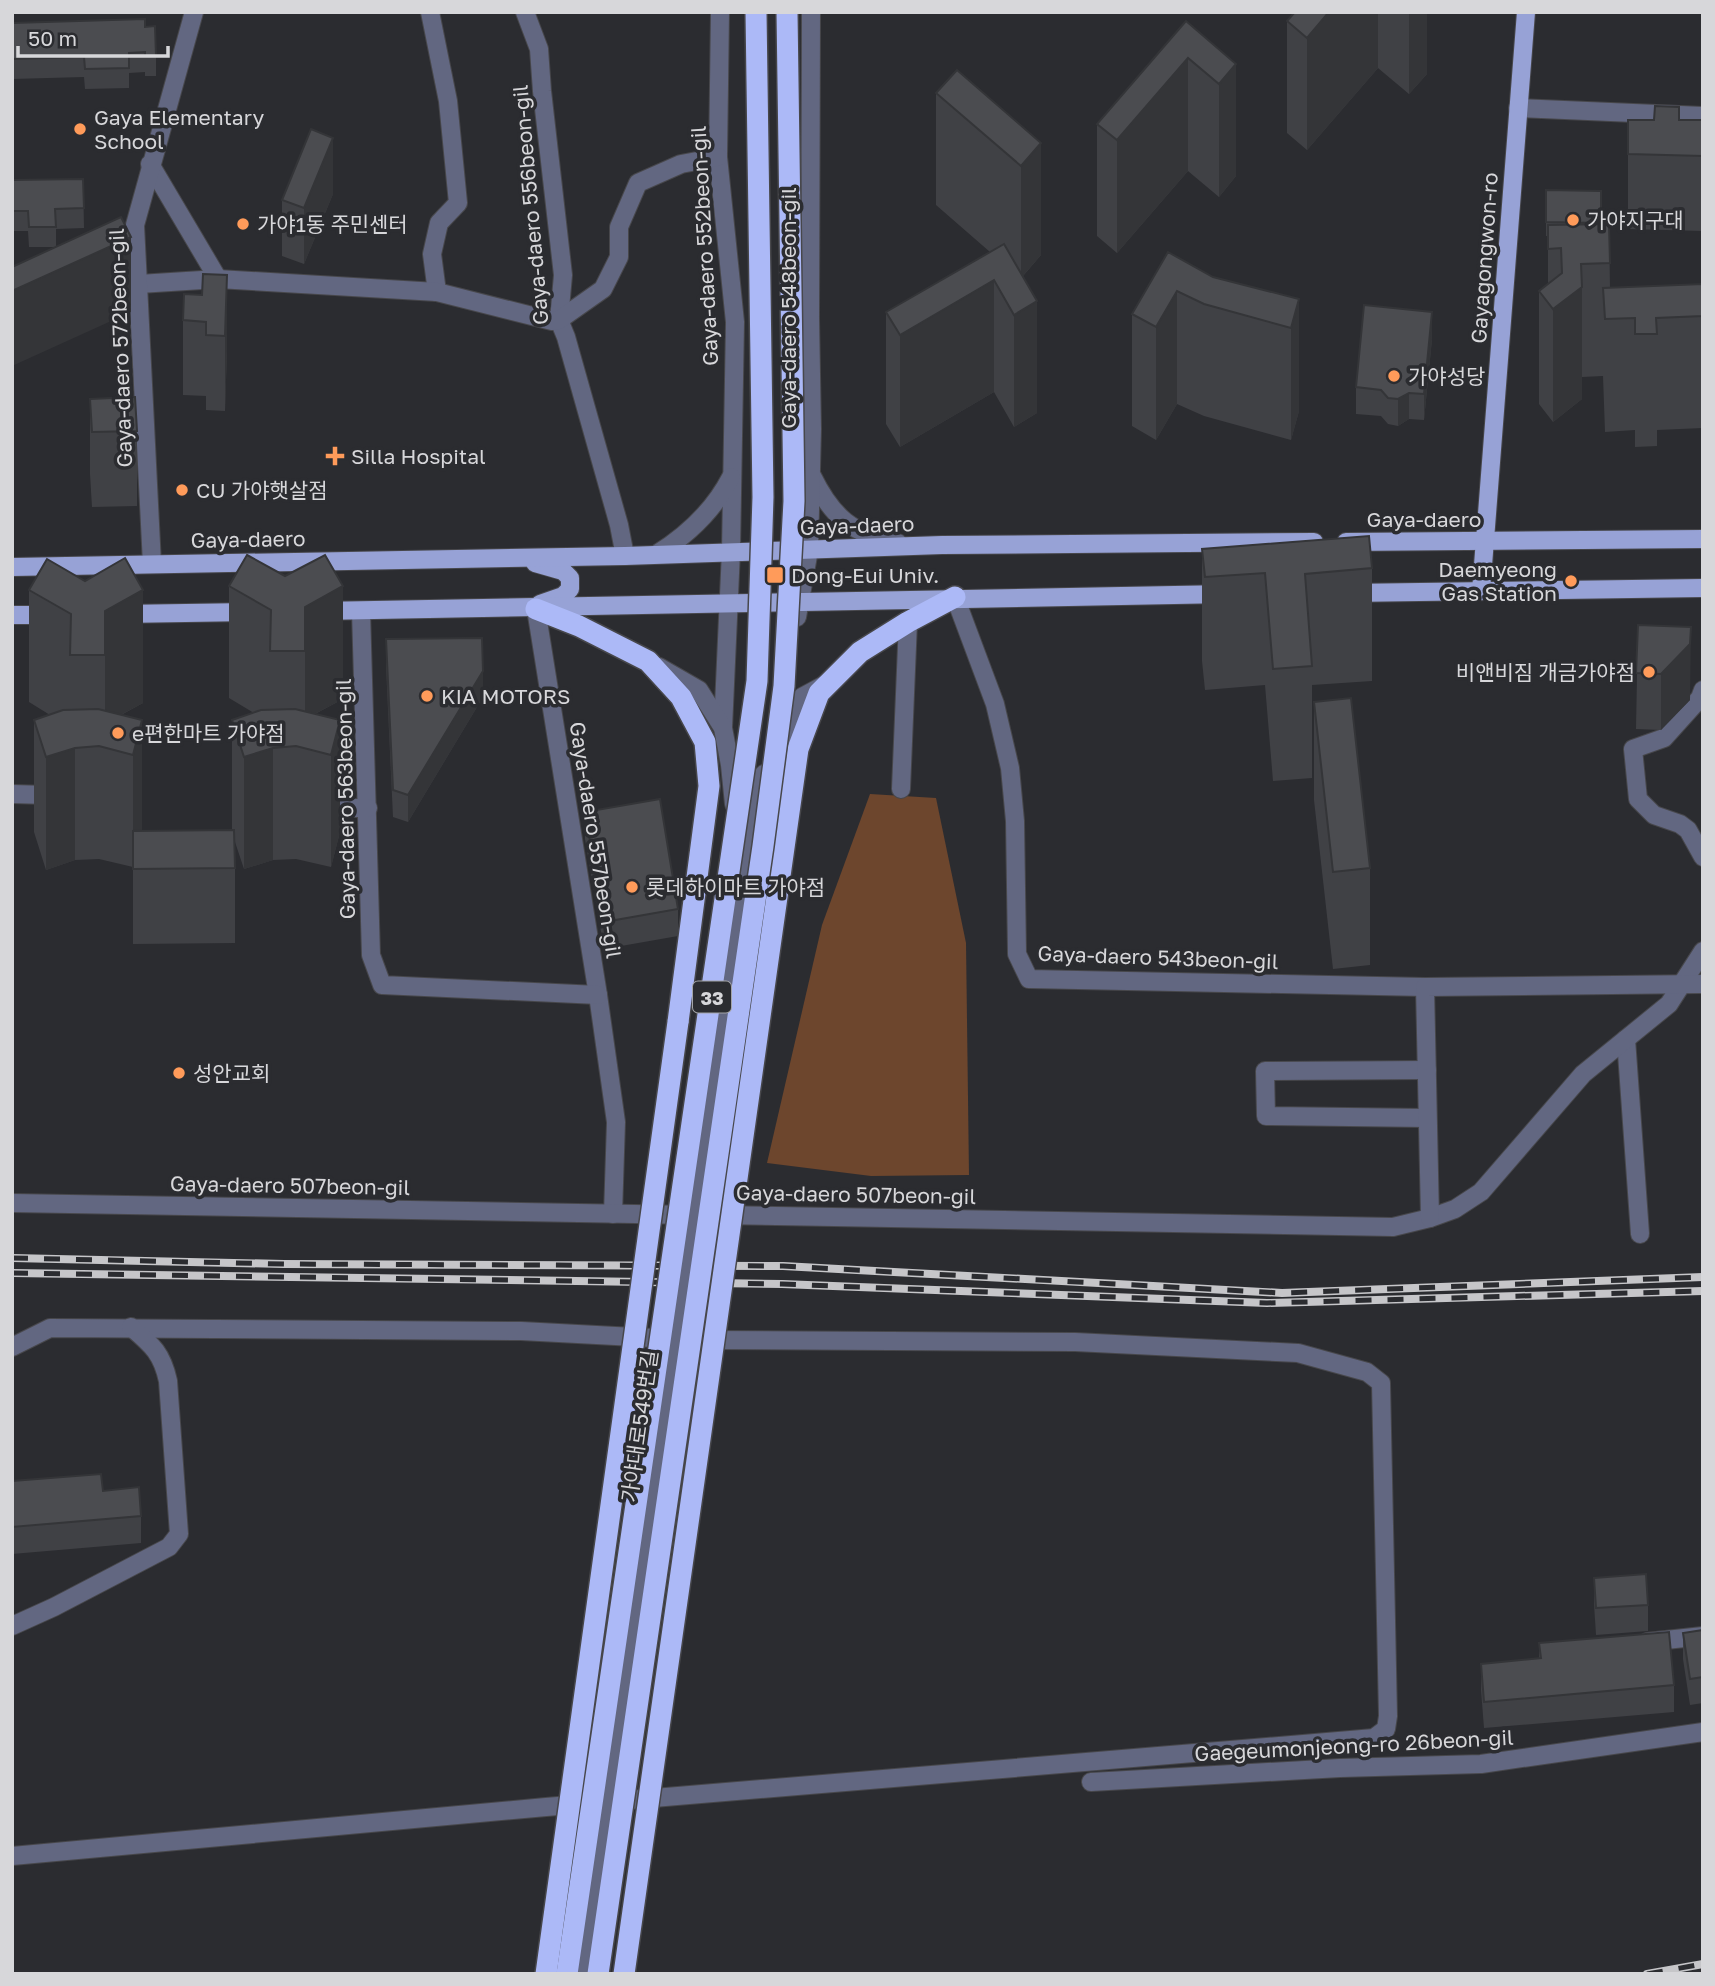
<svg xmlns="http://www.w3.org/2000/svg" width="1715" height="1986" viewBox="0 0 1715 1986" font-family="'Golos Text','Noto Sans KR',sans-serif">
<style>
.green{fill:#6d462d}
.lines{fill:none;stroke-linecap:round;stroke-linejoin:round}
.minor-casing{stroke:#47474b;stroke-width:20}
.major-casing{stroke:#47474b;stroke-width:20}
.highway-casing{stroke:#47474b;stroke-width:24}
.minor{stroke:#626781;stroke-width:18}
.major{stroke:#97a2d6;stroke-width:18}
.highway{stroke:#acb9f7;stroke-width:21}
.rail-casing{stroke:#c6c6c9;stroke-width:8}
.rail{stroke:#2b2c30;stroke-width:5;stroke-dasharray:16;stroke-linecap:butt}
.minor-bridge-casing{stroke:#47474b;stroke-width:20;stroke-linecap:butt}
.highway-bridge-casing{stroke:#47474b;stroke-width:24;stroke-linecap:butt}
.minor-bridge{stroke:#626781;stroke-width:18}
.highway-bridge{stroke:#acb9f7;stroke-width:21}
.wall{fill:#404145}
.shaded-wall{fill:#343538}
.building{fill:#4b4c50;stroke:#343538;stroke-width:2}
.poi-dot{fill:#ff9b5a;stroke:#2b2c30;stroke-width:2.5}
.labels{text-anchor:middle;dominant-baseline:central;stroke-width:7;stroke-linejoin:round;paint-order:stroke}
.shield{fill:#2b2c30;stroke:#a3a4a7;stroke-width:2}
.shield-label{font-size:19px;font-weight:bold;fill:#d7d7da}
.poi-label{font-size:21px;fill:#d7d7da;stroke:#2b2c30;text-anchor:start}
.street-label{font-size:21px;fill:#d7d7da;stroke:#2b2c30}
</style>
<rect width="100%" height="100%" fill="#2b2c30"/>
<path class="green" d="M 870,794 L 936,798 L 966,943 L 969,1175 L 871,1176 L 767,1163 L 822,925 Z"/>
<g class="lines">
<defs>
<g id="minor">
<path d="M 430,12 L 448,101 L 458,203 L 439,223 L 432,254 L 437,292"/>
<path d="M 525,12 L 539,49 L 542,91 L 563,275 L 559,320 L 566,337 L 619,525 L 625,556"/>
<path d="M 720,12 L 718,157 L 735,322 L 731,551 L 723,728"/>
<path d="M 1518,108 L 1703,116"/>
<path d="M 150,164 L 218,279"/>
<path d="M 139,284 L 218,279 L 437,292 L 552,321 L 559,320 L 603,289 L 619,257 L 619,227 L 638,183 L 681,164 L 718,157"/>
<path d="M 812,476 C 832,517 852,534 898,543"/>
<path d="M 657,554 C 689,534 714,510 731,477"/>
<path d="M 152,564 L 135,225 L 194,12"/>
<path d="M 955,597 L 995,704 L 1010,768 L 1015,821 L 1017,954 L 1029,979 L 1425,987"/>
<path d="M 536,609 L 598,995 L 616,1122 L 613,1214"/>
<path d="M 361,611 L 371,955 L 382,985 L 598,995"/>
<path d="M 797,617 L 809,550 L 812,429 L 810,318 L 811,12"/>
<path d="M 659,667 L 699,690 L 723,728 L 730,765 L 734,804"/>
<path d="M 1703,690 L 1700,698 L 1664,738 L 1633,749 L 1638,799 L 1654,815 L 1680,824 L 1688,830 L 1703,857"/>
<path d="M 780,751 L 802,697 L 828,683"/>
<path d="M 901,789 L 908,622"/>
<path d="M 12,794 L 46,795"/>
<path d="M 757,803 L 764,774"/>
<path d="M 324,808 L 368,808"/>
<path d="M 740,885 L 757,803 L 762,793"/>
<path d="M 1626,1039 L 1640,1234"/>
<path d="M 1427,1070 L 1265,1071 L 1266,1116 L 1427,1118"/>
<path d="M 12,1203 L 691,1215"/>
<path d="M 719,1215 L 1393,1227 L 1430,1218 L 1455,1209 L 1481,1192 L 1583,1074 L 1669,1004 L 1703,951"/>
<path d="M 1430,1218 L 1425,987 L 1703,984"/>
<path d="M 12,1347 L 50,1328 L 521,1331 L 672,1339"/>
<path d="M 12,1626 L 54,1607 L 169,1547 L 179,1534 L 168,1381 C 162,1353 152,1345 131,1327"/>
<path d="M 1647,1642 L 1703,1636"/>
<path d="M 1091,1782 L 1340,1768 L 1481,1764 L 1703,1732"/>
<path d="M 12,1856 L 546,1807 L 1374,1738 L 1386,1729 L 1388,1716 L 1381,1383 L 1367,1372 L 1298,1353 L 1075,1342 L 700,1340"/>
</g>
<g id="major">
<path d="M 1346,542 L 1703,539"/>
<path d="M 535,563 L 563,571 L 570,578 L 570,589 L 563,596 L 540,604"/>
<path d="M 12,567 L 625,556 L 942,545 L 1314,542"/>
<path d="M 1481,591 L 1526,12"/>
<path d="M 1349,593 L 1703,588"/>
<path d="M 320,611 C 622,607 924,598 1227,594"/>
<path d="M 121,614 L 250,612"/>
<path d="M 12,615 L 51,615"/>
</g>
<g id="highway">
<path d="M 536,609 L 579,626 L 648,661 L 681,697 L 705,742 L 709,786 L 678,1022"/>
<path d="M 778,890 L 798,749 L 819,693 L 860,652 L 908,622 L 955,597"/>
</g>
</defs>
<use href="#minor" class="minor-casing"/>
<use href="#major" class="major-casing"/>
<use href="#highway" class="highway-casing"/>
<use href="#minor" class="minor"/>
<use href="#major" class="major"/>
<use href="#highway" class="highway"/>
<defs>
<g id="rail">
<path d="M 12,1258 L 284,1264 L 783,1266 L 1282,1293 L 1703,1277"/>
<path d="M 12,1273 L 782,1284 L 1267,1303 L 1703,1291"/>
<path d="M 1647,1974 L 1703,1964"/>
</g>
</defs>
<use href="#rail" class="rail-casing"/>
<use href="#rail" class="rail"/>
<defs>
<path id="minor-bridge" d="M 581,1974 L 740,885"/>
<g id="highway-bridge">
<path d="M 546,1974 L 678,1022"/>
<path d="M 567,1974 L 757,681 L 763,497 L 756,12"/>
<path d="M 598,1974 L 763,846 L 784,686 L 794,501 L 787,12"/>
<path d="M 624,1974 L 778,890"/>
</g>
</defs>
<use href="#minor-bridge" class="minor-bridge-casing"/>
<use href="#highway-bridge" class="highway-bridge-casing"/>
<use href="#minor-bridge" class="minor-bridge"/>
<use href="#highway-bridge" class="highway-bridge"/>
</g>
<g class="wall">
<path d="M 1295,12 L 1427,12 L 1427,74 L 1409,94 L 1378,68 L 1307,150 L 1287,133 L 1287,21 Z"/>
<path d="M 1186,21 L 1236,64 L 1236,176 L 1219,197 L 1188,171 L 1117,253 L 1097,236 L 1097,124 Z"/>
<path d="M 12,23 L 145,27 L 156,56 L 156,76 L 145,76 L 145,72 L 129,73 L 129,88 L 85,89 L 84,77 L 12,79 Z"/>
<path d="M 936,93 L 1041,143 L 1041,255 L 1023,276 L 1037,413 L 1014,427 L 994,392 L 900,447 L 886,424 L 886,312 L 990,252 L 936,205 Z"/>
<path d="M 1654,120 L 1703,120 L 1703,231 L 1628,229 L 1628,154 Z"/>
<path d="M 83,179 L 84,228 L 56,229 L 56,247 L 29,247 L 28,231 L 12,231 L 12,180 Z"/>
<path d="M 1546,190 L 1601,224 L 1609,224 L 1610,288 L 1703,284 L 1703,428 L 1657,430 L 1657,446 L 1635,447 L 1635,430 L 1605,432 L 1603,376 L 1582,377 L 1582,399 L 1553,422 L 1539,404 L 1539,291 L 1548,284 L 1548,236 L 1546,236 Z"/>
<path d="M 333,194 L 304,264 L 282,256 L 282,200 Z"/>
<path d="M 1168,252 L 1213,277 L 1299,299 L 1299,411 L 1291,440 L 1204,416 L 1177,404 L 1156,440 L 1132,426 L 1132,314 Z"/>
<path d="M 227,275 L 227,350 L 225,411 L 206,410 L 206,396 L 183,395 L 183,320 L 202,295 Z"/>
<path d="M 1432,339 L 1424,420 L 1409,419 L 1398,426 L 1388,424 L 1381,416 L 1356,414 L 1356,387 Z"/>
<path d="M 90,399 L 137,431 L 137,506 L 92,507 L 90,474 Z"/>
<path d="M 1202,549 L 1372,568 L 1372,681 L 1312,685 L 1312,778 L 1273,781 L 1265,685 L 1205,690 L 1202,661 Z"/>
<path d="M 247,555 L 343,699 L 315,714 L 340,720 L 340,832 L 331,867 L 296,859 L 273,860 L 244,869 L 235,842 L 235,943 L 133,944 L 133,867 L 99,859 L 75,860 L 46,870 L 34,832 L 34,720 L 50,715 L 29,702 L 29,590 L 47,559 L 143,703 L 121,715 L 142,720 L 142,831 L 232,830 L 232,720 L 254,713 L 229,698 L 229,586 Z"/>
<path d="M 1638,625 L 1690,700 L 1661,730 L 1636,729 Z"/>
<path d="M 386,639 L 483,697 L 408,822 L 393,817 L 386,666 Z"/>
<path d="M 1314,702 L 1370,868 L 1370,965 L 1333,969 L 1314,800 Z"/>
<path d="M 585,812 L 678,909 L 678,936 L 604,949 L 585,839 Z"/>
<path d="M 12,1481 L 103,1491 L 141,1516 L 141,1543 L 12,1554 Z"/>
<path d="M 1594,1578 L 1648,1605 L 1648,1631 L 1596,1635 L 1594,1604 Z"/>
<path d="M 1703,1630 L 1703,1703 L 1690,1705 L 1683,1659 L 1683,1633 Z"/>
<path d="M 1539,1643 L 1674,1685 L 1674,1712 L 1484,1728 L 1481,1690 L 1481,1664 L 1539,1659 Z"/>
</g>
<g class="shaded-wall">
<path d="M 1329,12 L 1378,12 L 1378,68 L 1307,150 L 1307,38 Z"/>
<path d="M 1409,12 L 1427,12 L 1427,74 L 1409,94 Z"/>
<path d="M 1188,58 L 1188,171 L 1117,253 L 1117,140 Z"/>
<path d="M 1236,64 L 1236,176 L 1219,197 L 1219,84 Z"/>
<path d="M 333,138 L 333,194 L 304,264 L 304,208 Z"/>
<path d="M 1041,143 L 1041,255 L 1021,278 L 1021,166 Z"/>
<path d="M 131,237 L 131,312 L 12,366 L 12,291 Z"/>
<path d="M 227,275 L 227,350 L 225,411 L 225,336 Z"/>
<path d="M 994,280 L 994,392 L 900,447 L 900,335 Z"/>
<path d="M 1582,287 L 1582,399 L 1553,422 L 1553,309 Z"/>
<path d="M 1177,291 L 1177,404 L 1156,440 L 1156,327 Z"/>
<path d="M 1299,299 L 1299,411 L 1291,440 L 1291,328 Z"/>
<path d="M 1037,301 L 1037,413 L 1014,427 L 1014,315 Z"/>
<path d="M 1432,312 L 1432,339 L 1424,420 L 1424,394 Z"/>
<path d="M 1409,393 L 1409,419 L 1398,426 L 1398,399 Z"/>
<path d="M 343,586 L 343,699 L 305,719 L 305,748 L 305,607 Z"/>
<path d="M 143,590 L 143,703 L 105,723 L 105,748 L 105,611 Z"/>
<path d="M 1691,627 L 1690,700 L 1661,730 L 1661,674 Z"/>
<path d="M 483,671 L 483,697 L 408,822 L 408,795 Z"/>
<path d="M 142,720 L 142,833 L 133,868 L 133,755 Z"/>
<path d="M 340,720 L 340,832 L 331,867 L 331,755 Z"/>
<path d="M 75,748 L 75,860 L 46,870 L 46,757 Z"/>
<path d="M 273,748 L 273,860 L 244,869 L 244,757 Z"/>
</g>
<g class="building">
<path d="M 1295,12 L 1329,12 L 1307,38 L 1287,21 Z"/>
<path d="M 145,19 L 145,27 L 155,26 L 156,56 L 145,56 L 145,52 L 129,53 L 129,68 L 85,69 L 84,57 L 12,59 L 12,23 Z"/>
<path d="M 1186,21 L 1236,64 L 1219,84 L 1188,58 L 1117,140 L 1097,124 Z"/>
<path d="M 957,70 L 1041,143 L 1021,166 L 936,93 Z"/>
<path d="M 1655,106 L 1679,107 L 1679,120 L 1703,120 L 1703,156 L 1628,154 L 1628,120 L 1654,120 Z"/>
<path d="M 311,129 L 333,138 L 304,208 L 282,200 Z"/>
<path d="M 83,179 L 84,208 L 55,209 L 56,227 L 29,227 L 28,211 L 12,211 L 12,180 Z"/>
<path d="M 1546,190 L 1601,191 L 1601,223 L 1546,222 Z"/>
<path d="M 121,217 L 131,237 L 12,291 L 12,267 Z"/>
<path d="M 1609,224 L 1610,263 L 1581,264 L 1582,287 L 1553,309 L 1539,291 L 1562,273 L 1561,248 L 1548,249 L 1548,225 Z"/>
<path d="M 1004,244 L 1037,301 L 1014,315 L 994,280 L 900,335 L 886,312 Z"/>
<path d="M 1168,252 L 1213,277 L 1299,299 L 1291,328 L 1204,304 L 1177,291 L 1156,327 L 1132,314 Z"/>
<path d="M 203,274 L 227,275 L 225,336 L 206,335 L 206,322 L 183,320 L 184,294 L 202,295 Z"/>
<path d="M 1703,284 L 1703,316 L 1656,318 L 1657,334 L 1635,334 L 1635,318 L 1605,319 L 1603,288 Z"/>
<path d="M 1364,305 L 1432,312 L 1424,394 L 1409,393 L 1398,399 L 1388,398 L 1381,390 L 1356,387 Z"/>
<path d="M 135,397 L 137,431 L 92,432 L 90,399 Z"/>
<path d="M 1369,536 L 1372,568 L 1305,574 L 1312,666 L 1273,669 L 1265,573 L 1205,577 L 1202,549 Z"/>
<path d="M 247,555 L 285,576 L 325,555 L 343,586 L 305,607 L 305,651 L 270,651 L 271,610 L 229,586 Z"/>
<path d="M 125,558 L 143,590 L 105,611 L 105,655 L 70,655 L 71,614 L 29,590 L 47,559 L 85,581 Z"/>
<path d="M 1638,625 L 1691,627 L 1690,644 L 1661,674 L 1636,673 Z"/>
<path d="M 482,638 L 483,671 L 408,795 L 393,790 L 386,639 Z"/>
<path d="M 1351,698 L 1370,868 L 1333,872 L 1314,702 Z"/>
<path d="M 98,709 L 142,720 L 133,755 L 99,746 L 75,748 L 46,757 L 34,720 L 63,710 Z"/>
<path d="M 295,709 L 340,720 L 331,755 L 296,746 L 273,748 L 244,757 L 232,720 L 261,710 Z"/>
<path d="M 660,799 L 678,909 L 604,922 L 585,812 Z"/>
<path d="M 234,830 L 235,868 L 133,869 L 133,831 Z"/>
<path d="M 101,1474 L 103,1491 L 139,1487 L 141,1516 L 12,1527 L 12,1481 Z"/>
<path d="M 1646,1574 L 1648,1605 L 1596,1608 L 1594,1578 Z"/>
<path d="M 1703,1630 L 1703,1677 L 1690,1679 L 1683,1633 Z"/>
<path d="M 1669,1632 L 1674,1685 L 1484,1702 L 1481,1664 L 1541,1658 L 1539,1643 Z"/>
</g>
<g class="poi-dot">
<circle cx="80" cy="129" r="7"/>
<circle cx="1573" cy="220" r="7"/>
<circle cx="243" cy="224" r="7"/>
<circle cx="1394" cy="376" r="7"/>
<path d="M331.5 445.5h7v7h7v7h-7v7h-7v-7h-7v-7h7z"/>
<circle cx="182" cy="490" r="7"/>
<rect x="766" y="566" width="18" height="18" rx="3.5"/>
<circle cx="1571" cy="581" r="7"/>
<circle cx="1649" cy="672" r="7"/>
<circle cx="427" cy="696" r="7"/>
<circle cx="118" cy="733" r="7"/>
<circle cx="632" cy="887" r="7"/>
<circle cx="179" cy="1073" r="7"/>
</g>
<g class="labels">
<rect class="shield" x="693" y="981.5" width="38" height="31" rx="5"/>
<g class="shield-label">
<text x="712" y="997">33</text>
</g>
<g class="poi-label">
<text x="94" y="117">Gaya Elementary<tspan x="94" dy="24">School</tspan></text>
<text x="1587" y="220">가야지구대</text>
<text x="257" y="224">가야1동 주민센터</text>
<text x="1408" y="376">가야성당</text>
<text x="351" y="456">Silla Hospital</text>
<text x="196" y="490">CU 가야햇살점</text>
<text x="1557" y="569" text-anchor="end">Daemyeong<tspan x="1557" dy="24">Gas Station</tspan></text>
<text x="791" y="575">Dong-Eui Univ.</text>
<text x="1635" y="672" text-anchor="end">비앤비짐 개금가야점</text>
<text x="441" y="696">KIA MOTORS</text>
<text x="132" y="733">e편한마트 가야점</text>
<text x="646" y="887">롯데하이마트 가야점</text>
<text x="193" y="1073">성안교회</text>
</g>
<g class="street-label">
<text transform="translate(530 205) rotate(-95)">Gaya-daero 556beon-gil</text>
<text transform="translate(704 246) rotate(-93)">Gaya-daero 552beon-gil</text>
<text transform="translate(1484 258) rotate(-86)">Gayagongwon-ro</text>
<text transform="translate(788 308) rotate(-90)">Gaya-daero 548beon-gil</text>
<text transform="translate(120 348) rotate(-92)">Gaya-daero 572beon-gil</text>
<text x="1424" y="519">Gaya-daero</text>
<text transform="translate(857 525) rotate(-2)">Gaya-daero</text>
<text transform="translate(248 539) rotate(-1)">Gaya-daero</text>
<text transform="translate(345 799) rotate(-91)">Gaya-daero 563beon-gil</text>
<text transform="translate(596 840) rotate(81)">Gaya-daero 557beon-gil</text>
<text transform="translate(1158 957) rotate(2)">Gaya-daero 543beon-gil</text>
<text transform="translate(290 1185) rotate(1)">Gaya-daero 507beon-gil</text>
<text transform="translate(856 1194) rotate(1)">Gaya-daero 507beon-gil</text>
<text transform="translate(639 1426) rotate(-82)">가야대로549번길</text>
<text transform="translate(1354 1745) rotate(-3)">Gaegeumonjeong-ro 26beon-gil</text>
</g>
</g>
<rect width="1715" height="1986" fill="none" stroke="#d7d7da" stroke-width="28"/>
<path d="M18 46v10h150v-10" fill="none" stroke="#d7d7da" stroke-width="3.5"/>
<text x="28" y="46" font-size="21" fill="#d7d7da" stroke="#2b2c30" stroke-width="5" paint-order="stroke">50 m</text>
</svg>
